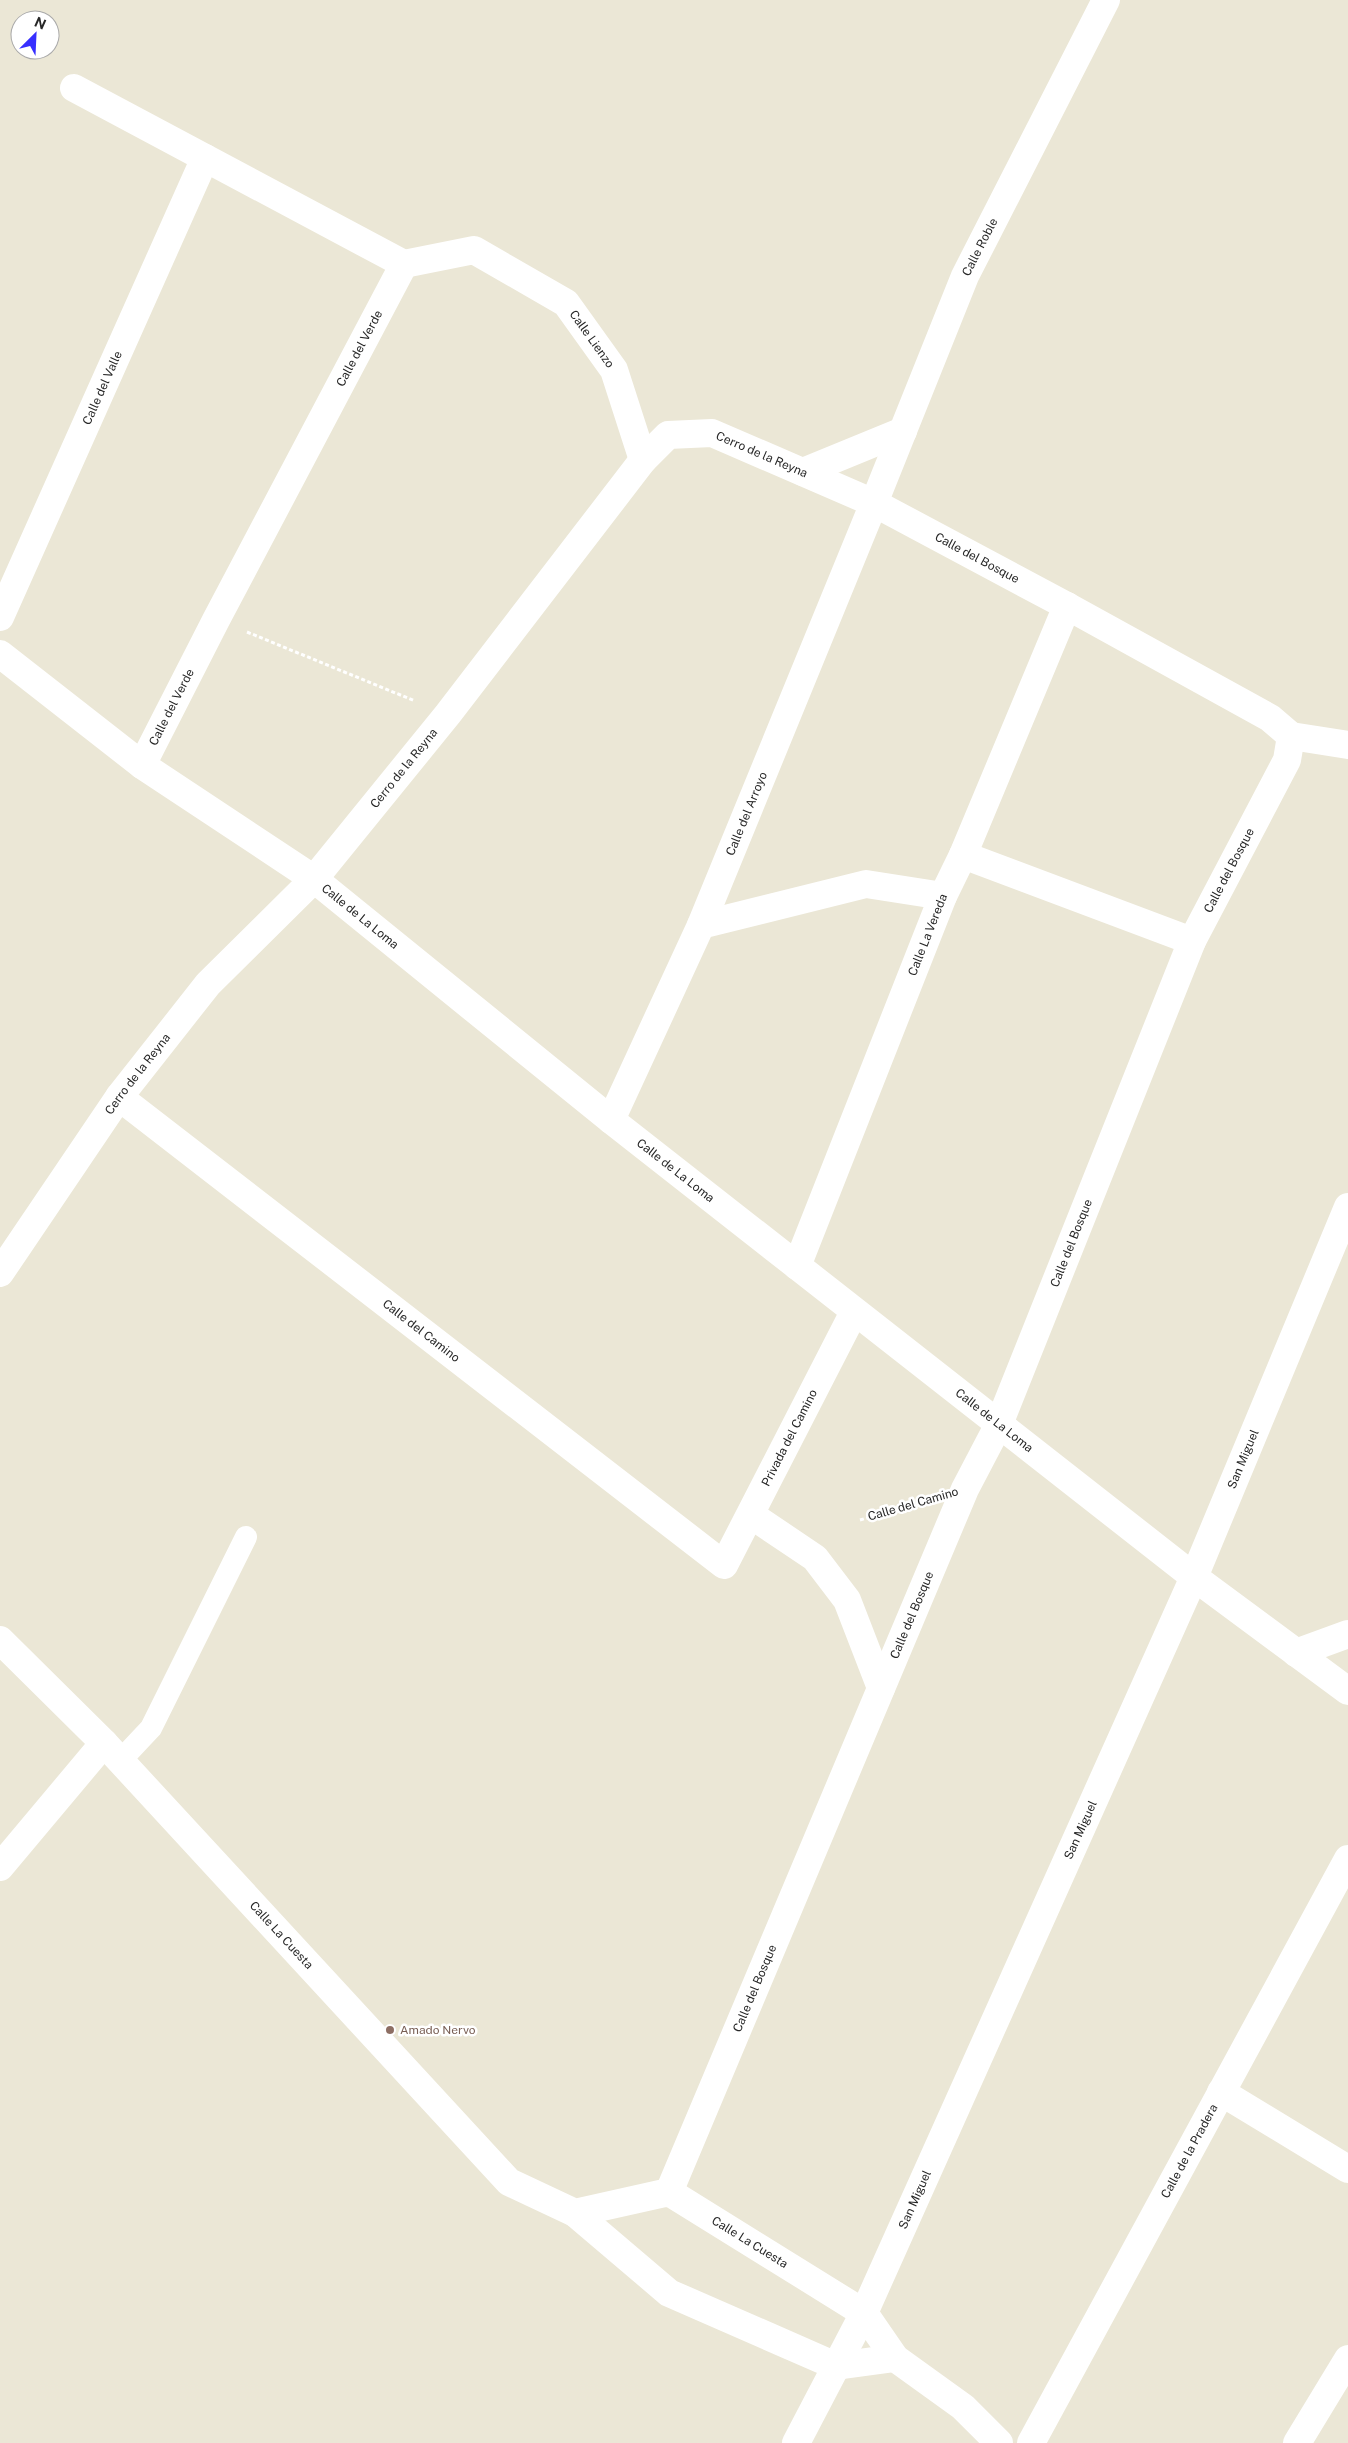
<svg xmlns="http://www.w3.org/2000/svg" width="1348" height="2443" viewBox="0 0 1348 2443" font-family="'Public Sans',sans-serif">
<style>
.lines{fill:none;stroke-linecap:round;stroke-linejoin:round}
.path{stroke:#fff;stroke-width:3;stroke-dasharray:4 2.5;stroke-linecap:butt}
.lane{stroke:#fff;stroke-width:22}
.street{stroke:#fff;stroke-width:28}
.education-dot{fill:#8d6e63;stroke:#fff;stroke-width:2}
.labels{text-anchor:middle;dominant-baseline:central;stroke-width:5;stroke-linejoin:round;paint-order:stroke}
.street-label{font-size:12px;fill:#272727;stroke:#fff}
.education-label{font-size:12px;fill:#785e54;stroke:#fff;text-anchor:start}
</style>
<rect width="100%" height="100%" fill="#ebe7d6"/>
<g class="lines">
<g class="path">
<path d="M 247,632 L 415,701"/>
<path d="M 860,1520 L 922,1502"/>
</g>
<path class="lane" d="M 120,1761 L 151,1728 L 246,1537"/>
<g class="street">
<path d="M 74,88 L 404,264"/>
<path id="s1" d="M 404,264 L 474,250 L 566,303 L 614,370 L 643,460"/>
<path d="M 803,472 L 903,431"/>
<path id="s2" d="M 0,617 L 205,158"/>
<path id="s3" d="M 0,654 L 142,765 L 314,879 L 611,1120 L 1194,1577 L 1348,1691"/>
<path d="M 1291,736 L 1348,745"/>
<path id="s4" d="M 142,765 L 216,620 L 404,264"/>
<path d="M 963,855 L 1192,941"/>
<path d="M 701,925 L 866,884 L 943,896"/>
<path id="s5" d="M 119,1097 L 724,1565 L 854,1312"/>
<path id="s6" d="M 611,1120 L 701,925 L 874,503 L 965,276 L 1106,0"/>
<path id="s7" d="M 797,1266 L 943,896 L 963,855 L 1067,606"/>
<path id="s8" d="M 0,1273 L 119,1097 L 208,984 L 314,879 L 448,714 L 643,460 L 668,435 L 712,433 L 874,503 L 1067,606 L 1270,718 L 1291,736"/>
<path d="M 751,1515 L 815,1558 L 847,1600 L 881,1688"/>
<path id="s9" d="M 0,1640 L 104,1743 L 509,2182 L 575,2213 L 669,2192 L 864,2313 L 895,2358 L 963,2407 L 999,2443"/>
<path d="M 1296,1653 L 1348,1634"/>
<path d="M 0,1867 L 104,1743"/>
<path d="M 1221,2092 L 1348,2169"/>
<path id="s10" d="M 669,2192 L 965,1489 L 999,1424 L 1192,941 L 1287,760 L 1291,736"/>
<path d="M 575,2213 L 669,2293 L 836,2366 L 895,2358"/>
<path id="s11" d="M 796,2443 L 864,2313 L 1194,1577 L 1348,1207"/>
<path id="s12" d="M 1031,2443 L 1348,1859"/>
<path d="M 1297,2443 L 1348,2359"/>
</g>
</g>
<circle class="education-dot" cx="390" cy="2030" r="5"/>
<g class="labels">
<g class="street-label">
<text stroke="none"><textPath href="#s6" startOffset="948">Calle Roble</textPath></text>
<text stroke="none"><textPath href="#s1" startOffset="222">Calle Lienzo</textPath></text>
<text stroke="none"><textPath href="#s4" startOffset="470">Calle del Verde</textPath></text>
<text stroke="none"><textPath href="#s2" startOffset="251">Calle del Valle</textPath></text>
<text stroke="none"><textPath href="#s8" startOffset="1172">Cerro de la Reyna</textPath></text>
<text stroke="none"><textPath href="#s8" startOffset="1411">Calle del Bosque</textPath></text>
<text stroke="none"><textPath href="#s4" startOffset="65">Calle del Verde</textPath></text>
<text stroke="none"><textPath href="#s8" startOffset="648">Cerro de la Reyna</textPath></text>
<text stroke="none"><textPath href="#s6" startOffset="335">Calle del Arroyo</textPath></text>
<text stroke="none"><textPath href="#s10" startOffset="1436">Calle del Bosque</textPath></text>
<text stroke="none"><textPath href="#s3" startOffset="446">Calle de La Loma</textPath></text>
<text stroke="none"><textPath href="#s7" startOffset="356">Calle La Vereda</textPath></text>
<text stroke="none"><textPath href="#s8" startOffset="242">Cerro de la Reyna</textPath></text>
<text stroke="none"><textPath href="#s3" startOffset="851">Calle de La Loma</textPath></text>
<text stroke="none"><textPath href="#s10" startOffset="1031">Calle del Bosque</textPath></text>
<text stroke="none"><textPath href="#s5" startOffset="382">Calle del Camino</textPath></text>
<text stroke="none"><textPath href="#s3" startOffset="1256">Calle de La Loma</textPath></text>
<text stroke="none"><textPath href="#s5" startOffset="908">Privada del Camino</textPath></text>
<text stroke="none"><textPath href="#s11" startOffset="1081">San Miguel</textPath></text>
<text transform="translate(913 1504) rotate(-16)">Calle del Camino</text>
<text stroke="none"><textPath href="#s10" startOffset="626">Calle del Bosque</textPath></text>
<text stroke="none"><textPath href="#s11" startOffset="676">San Miguel</textPath></text>
<text stroke="none"><textPath href="#s9" startOffset="408">Calle La Cuesta</textPath></text>
<text stroke="none"><textPath href="#s10" startOffset="221">Calle del Bosque</textPath></text>
<text stroke="none"><textPath href="#s12" startOffset="332">Calle de la Pradera</textPath></text>
<text stroke="none"><textPath href="#s11" startOffset="271">San Miguel</textPath></text>
<text stroke="none"><textPath href="#s9" startOffset="1008">Calle La Cuesta</textPath></text>
</g>
<g class="education-label">
<text x="400" y="2030">Amado Nervo</text>
</g>
</g>
<g transform="translate(35 35) rotate(24)"><circle r="24" fill="#ffffff" stroke="#a9a9a9"/>
<path d="M0-4L9 19L0 12L-9 19Z" fill="#372fff"/>
<text y="-8" font-size="14" font-weight="bold" text-anchor="middle" fill="#272727">N</text>
</g>
</svg>
